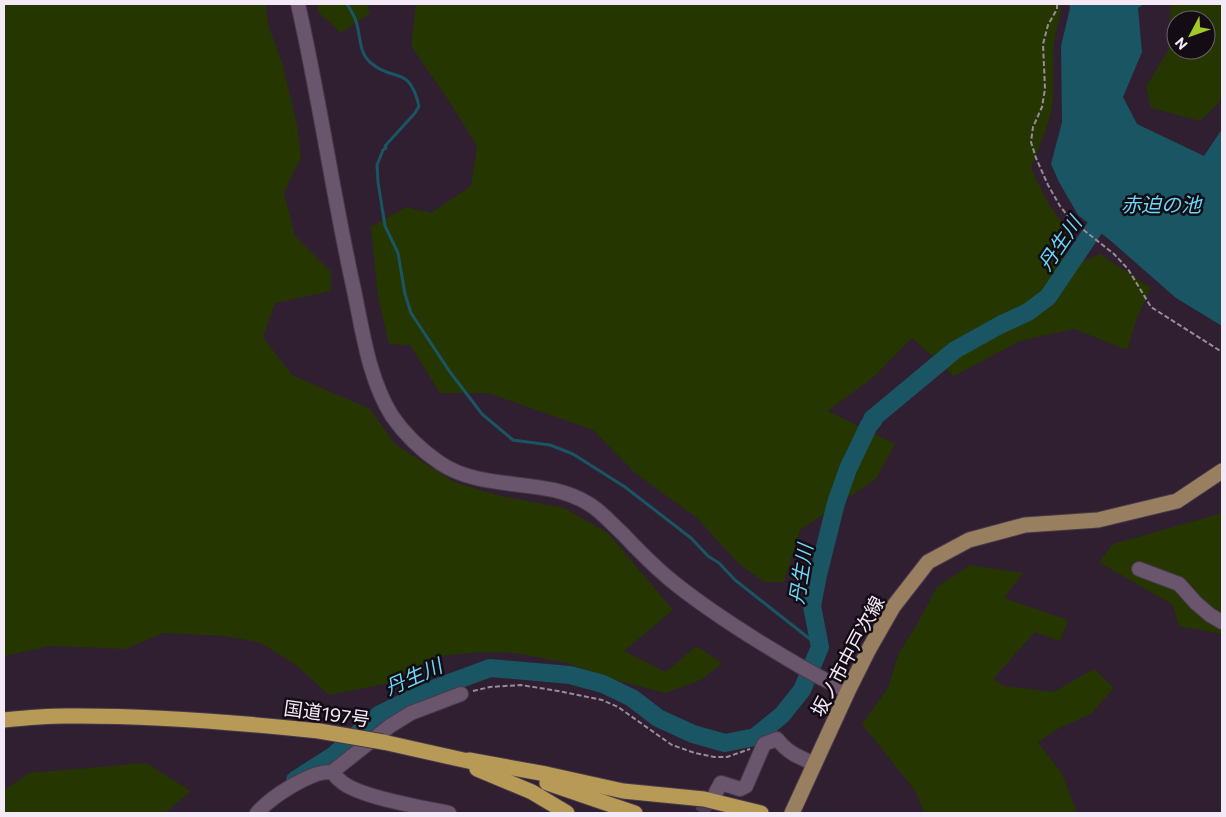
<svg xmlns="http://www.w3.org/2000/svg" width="1226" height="817" viewBox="0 0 1226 817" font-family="Commissioner,'Noto Sans JP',sans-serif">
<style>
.green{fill:#253600;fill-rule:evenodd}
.water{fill:#195563}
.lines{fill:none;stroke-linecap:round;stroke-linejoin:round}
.stream{stroke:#195563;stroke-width:3}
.river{stroke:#195563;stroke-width:18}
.minor-tunnel{stroke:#4d3d4f;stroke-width:14;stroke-dasharray:14 7;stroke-linecap:butt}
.minor-casing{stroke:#483a4a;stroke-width:16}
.major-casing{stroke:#483a4a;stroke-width:17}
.highway-casing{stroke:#483a4a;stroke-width:17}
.path{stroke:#988b9a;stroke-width:2;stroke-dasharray:5 2.5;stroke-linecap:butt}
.minor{stroke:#69566c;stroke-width:14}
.major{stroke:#987f5f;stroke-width:15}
.highway{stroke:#b79a56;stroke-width:15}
.highway-bridge-casing{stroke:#483a4a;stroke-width:17;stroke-linecap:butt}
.highway-bridge{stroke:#b79a56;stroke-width:15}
.labels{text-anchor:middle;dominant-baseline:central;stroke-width:5;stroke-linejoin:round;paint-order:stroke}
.street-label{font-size:19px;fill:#f4e9f6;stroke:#130c14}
.water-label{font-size:20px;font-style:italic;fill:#69d8f5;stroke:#130c14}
</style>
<rect width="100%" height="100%" fill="#2f1f31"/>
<g class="green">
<path d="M 4,4 L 266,4 L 268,24 L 283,66 L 297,125 L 301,157 L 284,193 L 295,236 L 331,272 L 331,291 L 275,303 L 263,337 L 292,375 L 370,409 L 395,444 L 454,482 L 501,496 L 564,508 L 608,533 L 673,610 L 624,651 L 666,672 L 696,646 L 722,663 L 701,680 L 665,693 L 612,679 L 567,663 L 516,653 L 480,652 L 440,656 L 389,683 L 329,695 L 296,665 L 261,643 L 225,636 L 163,633 L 126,649 L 50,646 L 4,656 Z"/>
<path d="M 318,4 L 367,4 L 370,13 L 341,33 L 318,12 Z"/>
<path d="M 416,4 L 1061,4 C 1061,18 1055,31 1054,45 C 1052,63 1054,81 1053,99 C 1051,123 1039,146 1031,168 L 1048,203 L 1069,233 L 1062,257 L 1081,262 L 1100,254 L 1151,288 L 1137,318 L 1127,350 L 1074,329 L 1020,341 L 954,376 L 912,338 L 875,376 L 828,411 L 895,444 L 876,479 L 800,530 L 784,582 L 764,582 L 737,562 L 697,518 L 635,473 L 593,430 L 488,393 L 440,393 L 410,345 L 389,344 L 378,297 L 371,227 L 406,207 L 431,213 L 471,186 L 477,146 L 447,98 L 411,46 Z"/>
<path d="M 1171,4 L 1222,4 L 1222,92 L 1219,103 L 1200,121 L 1151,108 L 1146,87 L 1168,50 ZM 1176,20 L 1206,20 L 1206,50 L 1176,50 Z"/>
<path d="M 1222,513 L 1222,634 L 1179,626 L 1173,605 L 1099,562 L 1113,544 Z"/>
<path d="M 970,565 L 1023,573 L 1004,598 L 1068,620 L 1060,641 L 1035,632 L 993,679 L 1004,686 L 1053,692 L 1094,669 L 1114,688 L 1091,714 L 1061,727 L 1038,742 L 1062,774 L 1077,813 L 924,813 L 916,792 L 862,724 L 888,688 L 898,655 L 920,619 L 937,587 Z"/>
<path d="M 146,763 L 191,791 L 165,813 L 4,813 L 4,790 L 29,773 Z"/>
</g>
<path class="water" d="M 1069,4 L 1144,4 L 1138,8 L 1142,52 L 1123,97 L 1137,124 L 1204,156 L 1222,129 L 1222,326 L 1176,298 L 1111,241 L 1078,215 L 1059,182 L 1051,164 L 1062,122 L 1061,46 L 1070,8 Z"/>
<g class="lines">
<path class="stream" d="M 347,4 C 350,9 354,15 356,21 C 361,36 358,52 371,63 C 394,83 409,64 419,106 L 415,113 L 385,146 L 386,148 L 383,150 L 377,165 L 378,182 L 385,226 L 398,253 L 405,294 L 411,313 L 450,372 L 482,414 L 513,440 L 550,445 L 573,454 L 625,487 L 691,538 L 708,556 L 719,563 L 735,580 L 820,647"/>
<path class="river" d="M 295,780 L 334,755 L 380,714 L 425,692 L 490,668 L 570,675 L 603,684 L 632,698 L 658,718 L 693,734 L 725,743 L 755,737 L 782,715 L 802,690 L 820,647 L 812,606 L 818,575 L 836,503 L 848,469 L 869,425 L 873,421 L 872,419 L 955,350 L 1000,325 L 1028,312 L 1048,297 L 1100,220 L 1113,218"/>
<path class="minor-tunnel" d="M 701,813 L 716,792"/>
<defs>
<g id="minor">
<path d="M 298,4 C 319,96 332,189 352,281 C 362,325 367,376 392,416 C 405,435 421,450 440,463 C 485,493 545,476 589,504 C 601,511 611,523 622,533 C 636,548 651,563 667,577 C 697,602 729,623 763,644 C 791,661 818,678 848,691"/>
<path d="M 1139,569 L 1179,584 L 1196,603 L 1210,615 L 1222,622"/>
<path d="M 332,772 C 335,776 339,780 343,783 C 364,798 421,807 449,813"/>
<path d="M 716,792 L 721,783 L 740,789 L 746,786 L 764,744 L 777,739 C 789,754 799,757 815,764"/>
<path d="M 257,813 C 270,798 311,770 332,772 L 390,726 L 411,713 L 461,694"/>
</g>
<path id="major" d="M 792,813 L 848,691 L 869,649 L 893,607 L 928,562 L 969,540 L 1025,525 L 1098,520 L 1177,501 L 1222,471"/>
<g id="highway">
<path d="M 4,720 C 24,718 44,716 65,716 C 150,715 234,722 319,731"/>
<path d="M 383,742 L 477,763"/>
<path d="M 469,760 L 546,774 L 623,791 L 704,799 L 761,813"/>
<path d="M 477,769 L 532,792 L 567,813"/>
<path d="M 547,783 L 635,813"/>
</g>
</defs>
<use href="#minor" class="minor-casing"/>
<use href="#major" class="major-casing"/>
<use href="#highway" class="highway-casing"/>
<g class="path">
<path d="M 1057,4 L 1057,9 L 1048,25 L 1043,44 L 1045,89 L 1042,107 L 1033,127 L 1031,142 L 1036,158 L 1048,185 L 1060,206 L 1071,220 L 1114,254 L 1128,269 L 1151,307 L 1222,352"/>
<path d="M 473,691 L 490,687 L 521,685 L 558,691 L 602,700 L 618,707 L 672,745 L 695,753 L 714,757 L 727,757 L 750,749"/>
</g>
<use href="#minor" class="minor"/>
<use href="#major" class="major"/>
<use href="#highway" class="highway"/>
<defs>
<path id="highway-bridge" d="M 319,731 L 383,742"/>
</defs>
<use href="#highway-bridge" class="highway-bridge-casing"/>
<use href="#highway-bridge" class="highway-bridge"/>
</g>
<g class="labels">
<g class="street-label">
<text transform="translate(847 656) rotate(-62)">坂ノ市中戸次線</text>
<text transform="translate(327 713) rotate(8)">国道197号</text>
</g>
<g class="water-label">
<text x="1161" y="204">赤迫の池</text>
<text transform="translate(1059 243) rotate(-56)">丹生川</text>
<text transform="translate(800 574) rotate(-81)">丹生川</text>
<text transform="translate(413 676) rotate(-24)">丹生川</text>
</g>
</g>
<rect width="1226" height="817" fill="none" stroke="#f4e9f6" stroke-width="10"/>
<g transform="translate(1191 35) rotate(229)"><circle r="24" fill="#130c14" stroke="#6d646e"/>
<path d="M0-4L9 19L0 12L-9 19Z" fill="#a3c927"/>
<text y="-8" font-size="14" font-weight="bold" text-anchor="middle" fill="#f4e9f6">N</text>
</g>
</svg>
